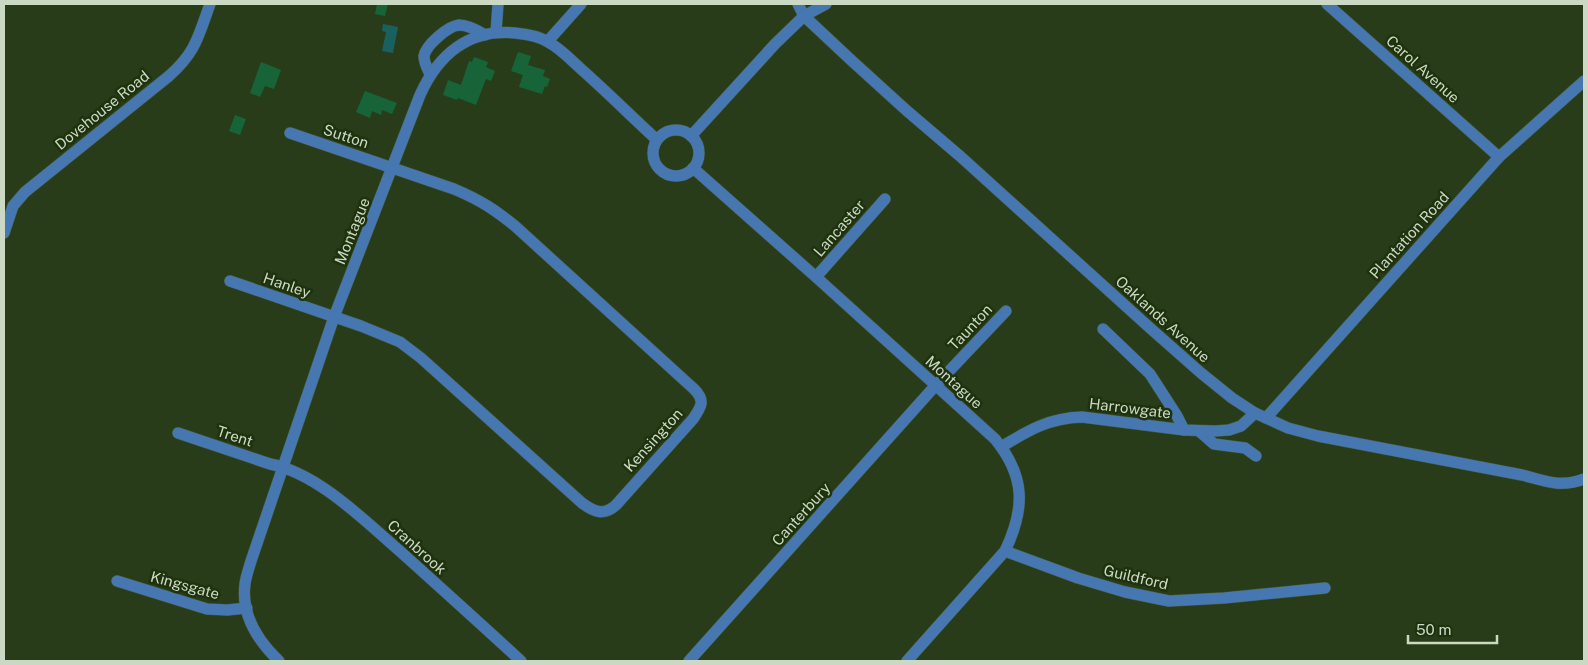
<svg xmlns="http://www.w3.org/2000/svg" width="1588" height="665" viewBox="0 0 1588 665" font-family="'Public Sans',sans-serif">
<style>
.water{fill:#19605f}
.building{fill:#186439}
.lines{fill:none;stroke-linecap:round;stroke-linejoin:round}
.minor-casing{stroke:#455838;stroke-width:12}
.minor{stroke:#4777b0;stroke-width:11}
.labels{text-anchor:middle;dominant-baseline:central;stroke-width:5;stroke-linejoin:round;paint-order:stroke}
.street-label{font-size:15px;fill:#cbd8c3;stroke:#1e320e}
</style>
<rect width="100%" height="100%" fill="#283c19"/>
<path class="water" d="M 383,24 L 398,27 L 393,53 L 382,51 L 386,32 L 382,31 Z"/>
<g class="building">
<path d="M 377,4 L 388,4 L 385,16 L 375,14 Z"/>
<path d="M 518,52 L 531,56 L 528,65 L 545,70 L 543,76 L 550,79 L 547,87 L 545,86 L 542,94 L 519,87 L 523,75 L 511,71 Z"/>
<path d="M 474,57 L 488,62 L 486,67 L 495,71 L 491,81 L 486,79 L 476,105 L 458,98 L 457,100 L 443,95 L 448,80 L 461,85 L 469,61 L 472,62 Z"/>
<path d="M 261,62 L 281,70 L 274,89 L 265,86 L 260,97 L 250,93 Z"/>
<path d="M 365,91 L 397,103 L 392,114 L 382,110 L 381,115 L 372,111 L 370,118 L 356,112 Z"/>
<path d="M 235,115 L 246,119 L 240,135 L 229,131 Z"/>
</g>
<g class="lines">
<defs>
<g id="minor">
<path d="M 798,4 L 804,16 L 851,60 L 906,110 L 961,157 L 1150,328 L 1201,373 L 1232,398 L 1255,413 L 1288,428 L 1318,436 L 1522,475 C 1546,481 1560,488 1584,479"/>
<path d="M 1327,4 L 1499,157"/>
<path d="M 496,32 L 498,4"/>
<path d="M 548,41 L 581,4"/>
<path d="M 430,74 C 427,68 424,63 424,56 C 426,45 448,26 459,25 C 468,25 477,30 485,35"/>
<circle cx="676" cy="153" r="23"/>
<path d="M 691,136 L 775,44 L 804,16 L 826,4"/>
<path d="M 693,168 L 816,277 L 995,439 C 1026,477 1025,509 1005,551 L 907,661"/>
<path d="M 4,233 L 13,206 L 25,192 L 169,76 C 196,52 198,37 210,4"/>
<path d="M 816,277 L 885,199"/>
<path d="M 230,281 L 361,326 L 400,342 L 421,358 L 582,503 C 594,512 604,516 616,505 L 693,419 C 701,407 706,401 694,389 L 515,226 C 494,209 480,200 454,189 L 290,133"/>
<path d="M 1103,329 L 1150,374 L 1177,416 L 1184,430"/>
<path d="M 1266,418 L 1499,157 L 1584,81"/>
<path d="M 1199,431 L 1214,444 L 1245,448 L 1256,456"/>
<path d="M 178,433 L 270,464 C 318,473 366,522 402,553 C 442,589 482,625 521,661"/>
<path d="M 1001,447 C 1029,430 1049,418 1082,417 L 1184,430 L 1215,431 L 1229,430 L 1241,426 L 1255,413"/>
<path d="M 1005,551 L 1078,578 L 1125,592 L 1169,601 L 1224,598 L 1325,588"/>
<path d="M 117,581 L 207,609 L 227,610 L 247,608"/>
<path d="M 279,661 C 258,641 241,615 245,584 C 246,576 249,568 251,561 L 334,317 L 420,95 C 438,55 469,28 515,33 C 526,34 539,36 548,42 C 560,48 571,60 581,69 C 607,92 631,116 656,139"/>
<path d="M 689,661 L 935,386 L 1006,311"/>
</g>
</defs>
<use href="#minor" class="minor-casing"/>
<use href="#minor" class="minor"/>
</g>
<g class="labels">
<g class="street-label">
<text transform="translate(1423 69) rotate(42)">Carol Avenue</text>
<text transform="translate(102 110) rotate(-39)">Dovehouse Road</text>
<text transform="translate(346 136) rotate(18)">Sutton</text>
<text transform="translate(839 228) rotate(-49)">Lancaster</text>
<text transform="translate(352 231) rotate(-68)">Montague</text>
<text transform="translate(1409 235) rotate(-48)">Plantation Road</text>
<text transform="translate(287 285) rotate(19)">Hanley</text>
<text transform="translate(1163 319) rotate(42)">Oaklands Avenue</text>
<text transform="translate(970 327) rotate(-47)">Taunton</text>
<text transform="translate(954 382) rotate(42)">Montague</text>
<text transform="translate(1130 408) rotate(7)">Harrowgate</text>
<text transform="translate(235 436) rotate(18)">Trent</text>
<text transform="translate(653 440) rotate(-48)">Kensington</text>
<text transform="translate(801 514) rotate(-48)">Canterbury</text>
<text transform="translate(417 547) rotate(42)">Cranbrook</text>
<text transform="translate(1136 577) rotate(13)">Guildford</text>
<text transform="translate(185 585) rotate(15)">Kingsgate</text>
</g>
</g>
<rect width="1588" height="665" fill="none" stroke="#cbd8c3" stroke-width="10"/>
<path d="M1408 635v8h89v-8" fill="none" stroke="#cbd8c3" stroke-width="2.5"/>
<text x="1416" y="635" font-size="15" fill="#cbd8c3" stroke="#1e320e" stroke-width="4" paint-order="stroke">50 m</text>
</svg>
